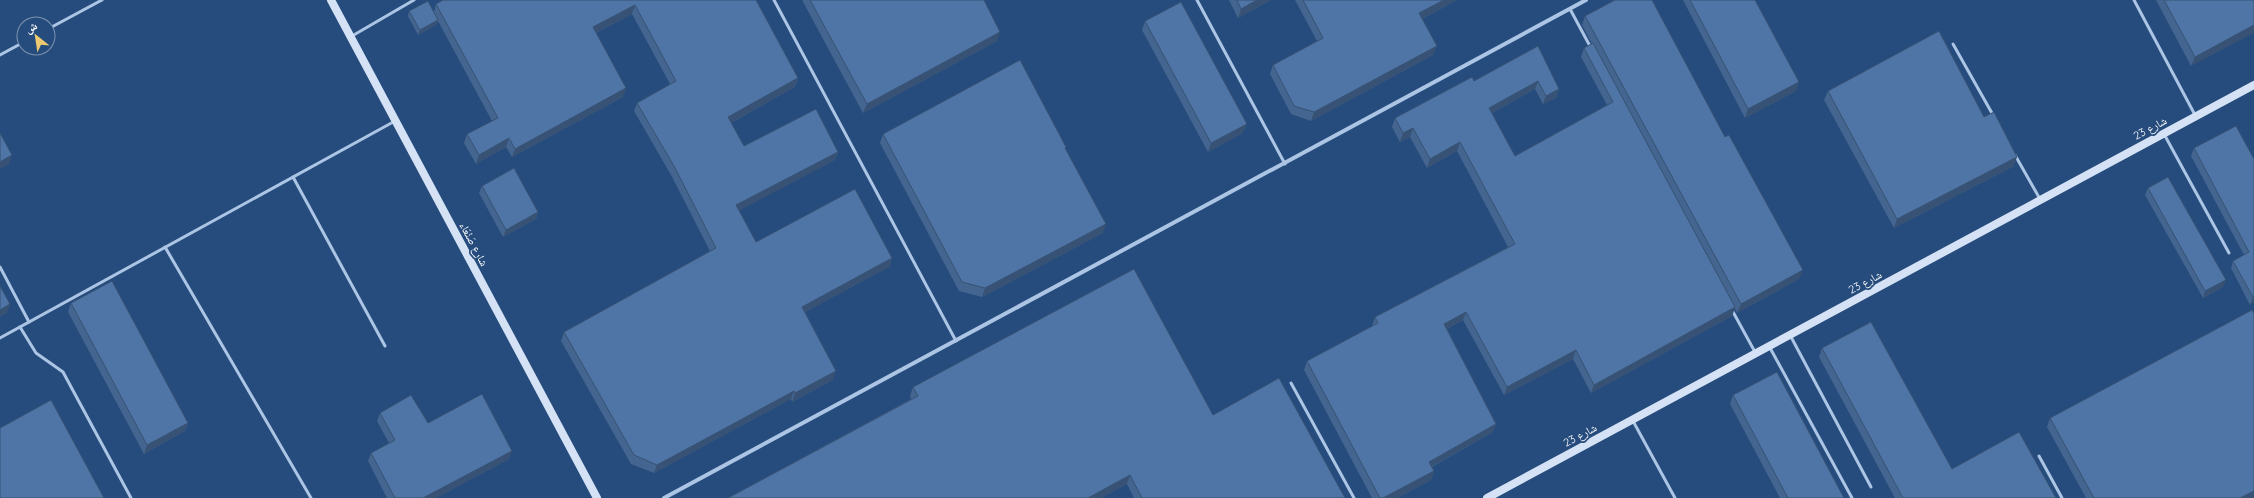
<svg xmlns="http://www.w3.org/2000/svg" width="2254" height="498" viewBox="0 0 2254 498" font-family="Quicksand,'Noto Naskh Arabic',sans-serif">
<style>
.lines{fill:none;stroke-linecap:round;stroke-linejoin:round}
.lane{stroke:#acc5e5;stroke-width:3}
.street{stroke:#acc5e5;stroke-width:4}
.secondary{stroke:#d5e2f5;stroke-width:8}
.wall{fill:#44658f}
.shaded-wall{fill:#375274}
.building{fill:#4f75a6;stroke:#375274}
.labels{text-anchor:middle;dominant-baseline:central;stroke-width:3.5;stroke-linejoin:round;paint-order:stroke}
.street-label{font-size:11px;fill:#fff;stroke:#264c7d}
</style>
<rect width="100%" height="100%" fill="#264c7d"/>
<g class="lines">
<g class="lane">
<path d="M 774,0 L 956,341"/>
<path d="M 1197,0 L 1285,164"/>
<path d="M 2134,0 L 2195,115"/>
<path d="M 1570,9 L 1591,48"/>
<path d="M 48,29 L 102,0"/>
<path d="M 352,36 L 414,0"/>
<path d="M 1953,44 L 1993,115"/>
<path d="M 0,55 L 24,42"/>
<path d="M 2164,134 L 2229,253"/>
<path d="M 2015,155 L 2040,199"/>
<path d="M 293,177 L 385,346"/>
<path d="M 165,247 L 311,498"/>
<path d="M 0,267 L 29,322"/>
<path d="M 1732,310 L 1755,352"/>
<path d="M 20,327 L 36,353 L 63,372 L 131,498"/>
<path d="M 1790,335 L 1871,487"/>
<path d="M 0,338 L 395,121"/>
<path d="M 1769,346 L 1852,498"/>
<path d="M 1291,383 L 1354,498"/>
<path d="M 1633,421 L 1675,498"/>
<path d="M 2039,456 L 2062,498"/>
</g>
<path class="street" d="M 664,498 L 1586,0"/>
<g class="secondary">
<path d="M 331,0 L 597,498"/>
<path d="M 1487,498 L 2254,85"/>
</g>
</g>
<g class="wall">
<path d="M 756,0 L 798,78 L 795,87 L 731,123 L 744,146 L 838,152 L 835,160 L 739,210 L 756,242 L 892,258 L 889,267 L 805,312 L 833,380 L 792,402 L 791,399 L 654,473 L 631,464 L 561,341 L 564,332 L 710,251 L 671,175 L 634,111 L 637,103 L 670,84 L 632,14 L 596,33 L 623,97 L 512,157 L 506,147 L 476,164 L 464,143 L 467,134 L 492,121 L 438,21 L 436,25 L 418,35 L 408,16 L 409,11 L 434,12 L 436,4 Z"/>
<path d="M 802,0 L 984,0 L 997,41 L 863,113 Z"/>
<path d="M 1229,0 L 1271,0 L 1238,18 Z"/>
<path d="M 1295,0 L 1457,0 L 1422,19 L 1433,55 L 1311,121 L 1291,114 L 1270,74 L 1273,65 L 1317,41 Z"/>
<path d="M 1683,0 L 1755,0 L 1796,91 L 1745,118 Z"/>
<path d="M 2156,0 L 2254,0 L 2191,66 Z"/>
<path d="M 1585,16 L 1799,279 L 1737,313 L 1735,308 L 1732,316 L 1591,393 L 1573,359 L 1504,395 L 1463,320 L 1447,329 L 1496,424 L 1493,432 L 1432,467 L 1434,471 L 1431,480 L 1397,498 L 1372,498 L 1304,370 L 1307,361 L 1372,326 L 1375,317 L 1508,247 L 1457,151 L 1427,168 L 1410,137 L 1400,142 L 1392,127 L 1395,118 L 1474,81 L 1538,46 L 1559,89 L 1556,98 L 1543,104 L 1535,89 L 1492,113 L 1515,156 L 1607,105 L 1581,57 L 1584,48 L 1592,44 L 1582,25 Z"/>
<path d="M 1145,21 L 1243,133 L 1208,152 L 1142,30 Z"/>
<path d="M 1828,91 L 2014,166 L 1894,228 L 1824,100 Z"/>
<path d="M 883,134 L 1066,149 L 1103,233 L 982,297 L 959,291 L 880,143 Z"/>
<path d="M 2194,148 L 2254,159 L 2254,302 L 2250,305 L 2231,268 L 2233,261 L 2244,255 L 2191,156 Z"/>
<path d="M 482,186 L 538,212 L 536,219 L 503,237 L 479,193 Z"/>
<path d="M 2148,188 L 2223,287 L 2203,298 L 2145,195 Z"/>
<path d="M 71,303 L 188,423 L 185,431 L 144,454 L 68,312 Z"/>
<path d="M 1822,348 L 1952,469 L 2056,498 L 1895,498 L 1819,357 Z"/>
<path d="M 913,387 L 1213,415 L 1345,498 L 1134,498 L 1127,484 L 1101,498 L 728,498 L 911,399 L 910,396 Z"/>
<path d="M 1733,395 L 1844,498 L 1780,498 L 1730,404 Z"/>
<path d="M 380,413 L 428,423 L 509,459 L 436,498 L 387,498 L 368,461 L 371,453 L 389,443 L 377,421 Z"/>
<path d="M 2050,418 L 2254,498 L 2086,498 L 2047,427 Z"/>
</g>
<g class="shaded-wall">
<path d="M 1257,0 L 1271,0 L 1238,18 L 1241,9 Z"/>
<path d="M 1444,0 L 1457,0 L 1416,22 L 1419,13 Z"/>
<path d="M 635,5 L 632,14 L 590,36 L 593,27 Z"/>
<path d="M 438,20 L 436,25 L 418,35 L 420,30 Z"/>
<path d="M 2254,25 L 2254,33 L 2191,66 L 2195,57 Z"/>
<path d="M 1000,32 L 997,41 L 863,113 L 867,104 Z"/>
<path d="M 1437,46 L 1433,55 L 1311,121 L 1314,112 Z"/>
<path d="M 798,78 L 795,87 L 725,126 L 728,117 Z"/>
<path d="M 1538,81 L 1535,89 L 1486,116 L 1489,108 Z"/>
<path d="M 1799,82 L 1796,91 L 1745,118 L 1748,109 Z"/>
<path d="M 626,88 L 623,97 L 512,157 L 515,149 Z"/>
<path d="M 1559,89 L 1556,98 L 1543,104 L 1546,96 Z"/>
<path d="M 1247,124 L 1243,133 L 1208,152 L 1211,143 Z"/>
<path d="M 1413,128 L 1410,137 L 1400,142 L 1403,133 Z"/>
<path d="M 509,138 L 506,147 L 476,164 L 479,155 Z"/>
<path d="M 1460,142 L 1457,151 L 1427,168 L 1430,159 Z"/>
<path d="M 838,152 L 835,160 L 733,214 L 736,205 Z"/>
<path d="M 12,155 L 9,164 L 0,169 L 0,162 Z"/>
<path d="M 2017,157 L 2014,166 L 1894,228 L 1897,219 Z"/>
<path d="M 538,212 L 536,219 L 503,237 L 506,230 Z"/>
<path d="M 1106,224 L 1103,233 L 982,297 L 985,288 Z"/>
<path d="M 892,258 L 889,267 L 798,316 L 802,307 Z"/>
<path d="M 1803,270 L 1799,279 L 1737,313 L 1741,304 Z"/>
<path d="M 2226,280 L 2223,287 L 2203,298 L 2205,291 Z"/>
<path d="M 2254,296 L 2254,302 L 2250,305 L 2253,297 Z"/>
<path d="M 10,304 L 7,313 L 0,317 L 0,310 Z"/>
<path d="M 1735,307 L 1732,316 L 1591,393 L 1594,385 Z"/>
<path d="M 1466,312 L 1463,320 L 1441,332 L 1444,324 Z"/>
<path d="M 1576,350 L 1573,359 L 1504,395 L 1507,387 Z"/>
<path d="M 836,371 L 833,380 L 792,402 L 795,393 Z"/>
<path d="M 794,391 L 791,399 L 654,473 L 657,465 Z"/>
<path d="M 188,423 L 185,431 L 144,454 L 147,445 Z"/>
<path d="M 1496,424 L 1493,432 L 1426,470 L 1429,462 Z"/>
<path d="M 512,451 L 509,459 L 436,498 L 423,498 Z"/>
<path d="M 1434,471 L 1431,480 L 1397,498 L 1383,498 Z"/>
<path d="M 1130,475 L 1127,484 L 1101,498 L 1088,498 Z"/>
<path d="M 2254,491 L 2254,498 L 2240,498 Z"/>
</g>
<g class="building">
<path d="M 443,0 L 756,0 L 798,78 L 728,117 L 744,146 L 816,109 L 838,152 L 736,205 L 756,242 L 855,189 L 892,258 L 802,307 L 836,371 L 795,393 L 794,391 L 657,465 L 634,455 L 564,332 L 716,248 L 674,166 L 637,103 L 676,81 L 635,5 L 593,27 L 626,88 L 515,149 L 509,138 L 479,155 L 467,134 L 498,118 L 436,4 Z"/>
<path d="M 810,0 L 984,0 L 1000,32 L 867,104 Z"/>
<path d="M 1237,0 L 1257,0 L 1241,9 Z"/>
<path d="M 1303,0 L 1444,0 L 1419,13 L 1437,46 L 1314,112 L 1294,106 L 1273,65 L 1323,38 Z"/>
<path d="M 1615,0 L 1652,0 L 1725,137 L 1729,135 L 1803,270 L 1741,304 L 1585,16 Z"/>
<path d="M 1690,0 L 1755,0 L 1799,82 L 1748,109 Z"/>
<path d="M 2164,0 L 2254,0 L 2254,25 L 2195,57 Z"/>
<path d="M 428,1 L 438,20 L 420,30 L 409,11 Z"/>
<path d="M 1181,2 L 1247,124 L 1211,143 L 1145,21 Z"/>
<path d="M 1939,31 L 1984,117 L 1994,112 L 2017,157 L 1897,219 L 1828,91 Z"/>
<path d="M 1593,43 L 1735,307 L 1594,385 L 1576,350 L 1507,387 L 1466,312 L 1444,324 L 1496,424 L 1429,462 L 1434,471 L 1383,498 L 1380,498 L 1307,361 L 1378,323 L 1375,317 L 1515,244 L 1460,142 L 1430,159 L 1413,128 L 1403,133 L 1395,118 L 1472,77 L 1474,81 L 1538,46 L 1559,89 L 1546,96 L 1538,81 L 1489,108 L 1515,156 L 1613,102 L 1584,48 Z"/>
<path d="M 1020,60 L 1066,147 L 1065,148 L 1106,224 L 985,288 L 962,282 L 883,134 Z"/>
<path d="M 2236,126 L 2254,159 L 2254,296 L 2253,297 L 2233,261 L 2249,252 L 2194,148 Z"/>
<path d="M 0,133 L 12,155 L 0,162 Z"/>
<path d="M 514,168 L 538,212 L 506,230 L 482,186 Z"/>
<path d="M 2168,177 L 2226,280 L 2205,291 L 2148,188 Z"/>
<path d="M 1134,269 L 1213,415 L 1279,378 L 1345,498 L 1142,498 L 1130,475 L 1088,498 L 728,498 L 918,396 L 913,387 Z"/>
<path d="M 112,281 L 188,423 L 147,445 L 71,303 Z"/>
<path d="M 0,286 L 10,304 L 0,310 Z"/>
<path d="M 2252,310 L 2254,313 L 2254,491 L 2240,498 L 2094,498 L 2050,418 Z"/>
<path d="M 1871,322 L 1952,469 L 2019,432 L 2056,498 L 1903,498 L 1822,348 Z"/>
<path d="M 1777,372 L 1844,498 L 1788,498 L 1733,395 Z"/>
<path d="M 482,394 L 512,451 L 423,498 L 395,498 L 371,453 L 395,440 L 380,413 L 411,395 L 428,423 Z"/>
<path d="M 51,400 L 104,498 L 0,498 L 0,428 Z"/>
</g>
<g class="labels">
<g class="street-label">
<text transform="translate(2150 128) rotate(-28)">شارع 23</text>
<text transform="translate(474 244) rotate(62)">شارع صَنْعَاء</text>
<text transform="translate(1865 282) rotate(-28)">شارع 23</text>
<text transform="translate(1580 435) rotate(-28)">شارع 23</text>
</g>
</g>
<g transform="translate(36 36) rotate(330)"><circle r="19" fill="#264c7d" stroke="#7d94b1"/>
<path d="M0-3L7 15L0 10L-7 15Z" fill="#edca71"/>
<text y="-6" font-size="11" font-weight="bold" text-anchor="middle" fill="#ffffff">ش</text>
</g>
</svg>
